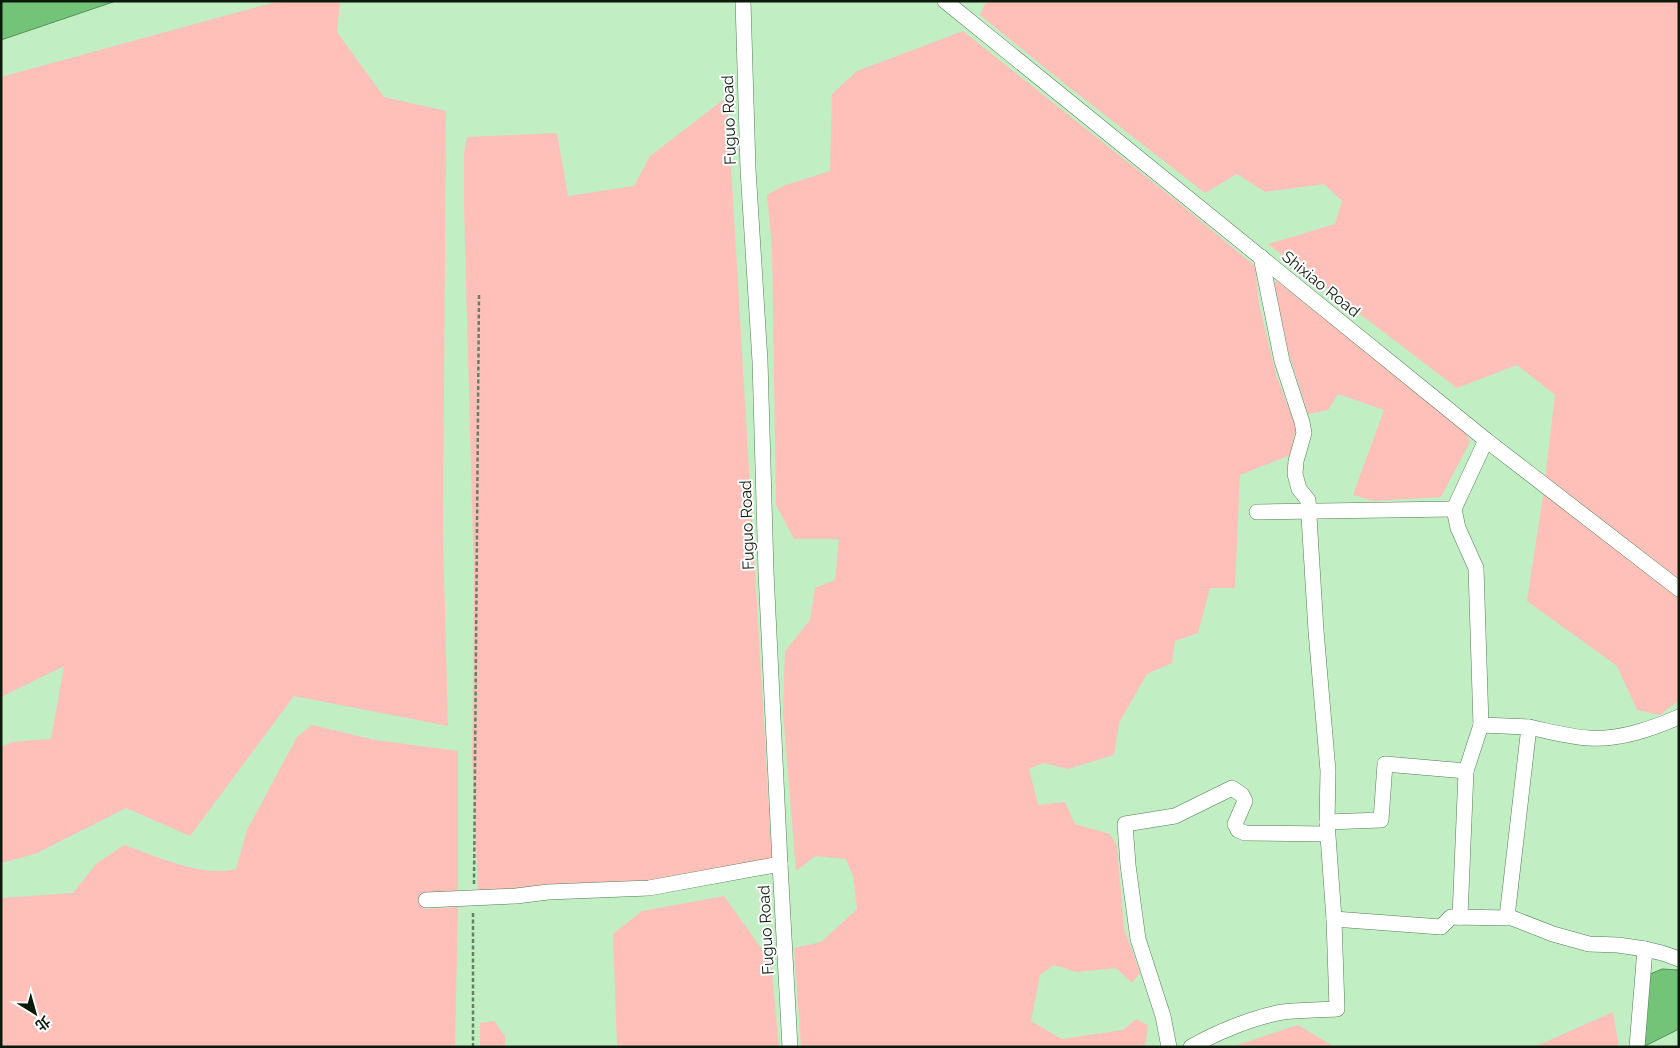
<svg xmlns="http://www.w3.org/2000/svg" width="1680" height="1048" viewBox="0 0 1680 1048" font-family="Raleway,'Noto Sans TC',sans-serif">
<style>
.green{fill:#fec0b9}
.water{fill:#73c378;stroke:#549057}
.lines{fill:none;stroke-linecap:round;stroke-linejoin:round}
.minor-casing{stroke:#547c56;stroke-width:16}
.path{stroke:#638064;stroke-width:2.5;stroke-dasharray:4 2.5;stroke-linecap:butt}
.minor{stroke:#fff;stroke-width:15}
.labels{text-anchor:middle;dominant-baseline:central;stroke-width:4;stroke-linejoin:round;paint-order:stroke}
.street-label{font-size:16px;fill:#0a1a0b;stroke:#fff}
</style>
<rect width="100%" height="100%" fill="#c2eec3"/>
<g class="green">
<path d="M 279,1 L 340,1 L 337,32 L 384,97 L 446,111 L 443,533 L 448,726 L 294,696 L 190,836 L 126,808 L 35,854 L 1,863 L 1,747 L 12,742 L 51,739 L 64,666 L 1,697 L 1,77 Z"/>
<path d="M 986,1 L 1679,1 L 1679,700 L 1660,715 L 1637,710 L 1617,666 L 1527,601 L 1543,496 L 1555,395 L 1517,365 L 1457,388 L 1268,244 L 1335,224 L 1342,201 L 1324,184 L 1265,192 L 1237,174 L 1205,193 L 1061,81 L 980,15 Z"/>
<path d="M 963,31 L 1178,202 L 1255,266 L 1259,304 L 1276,375 L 1296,427 L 1290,455 L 1240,475 L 1235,588 L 1210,588 L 1198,633 L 1175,641 L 1172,663 L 1147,674 L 1119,723 L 1114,755 L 1068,769 L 1043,763 L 1029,769 L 1038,805 L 1065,802 L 1075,824 L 1110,834 L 1117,846 L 1124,928 L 1140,973 L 1132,983 L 1116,968 L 1076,972 L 1054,965 L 1040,975 L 1031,1021 L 1062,1039 L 1123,1030 L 1136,1019 L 1148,1025 L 1145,1047 L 801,1047 L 794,948 L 821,942 L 857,909 L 853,876 L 846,859 L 815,856 L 796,871 L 783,712 L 785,651 L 810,620 L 815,588 L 835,580 L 839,539 L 794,539 L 776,505 L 772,247 L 767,195 L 783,186 L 830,171 L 832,94 L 857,71 Z"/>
<path d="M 727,97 L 772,860 L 691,877 L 478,893 L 472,760 L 474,580 L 464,208 L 464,152 L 467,137 L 557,133 L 568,196 L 634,186 L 650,156 Z"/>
<path d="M 1277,281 L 1464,430 L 1470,442 L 1441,497 L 1374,501 L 1353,495 L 1384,410 L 1338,394 L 1328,410 L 1308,414 L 1289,354 L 1271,284 Z"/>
<path d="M 312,725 L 375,740 L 458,751 L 458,890 L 422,898 L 424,909 L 458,907 L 455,1047 L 1,1047 L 1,898 L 73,893 L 96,864 L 124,845 C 157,856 202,878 236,869 L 247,830 L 297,737 Z"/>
<path d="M 724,896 L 771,962 L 779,1047 L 617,1047 L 613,934 L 642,911 Z"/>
<path d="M 1613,1012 L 1619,1047 L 1534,1047 Z"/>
<path d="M 494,1021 L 505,1036 L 505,1047 L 480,1047 L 480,1023 Z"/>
<path d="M 1298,1025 L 1333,1046 L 1343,1047 L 1231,1047 Z"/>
</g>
<g class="water">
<path d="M 1,1 L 116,1 L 1,40 Z"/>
<path d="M 1662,969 L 1679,970 L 1679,1029 L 1643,1047 L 1648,975 Z"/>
</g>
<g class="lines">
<defs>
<g id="minor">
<path d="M 743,1 L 748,169 L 760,361 L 766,572 L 780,864 L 790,1047"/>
<path d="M 945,1 L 1486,440 L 1679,589"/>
<path d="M 1486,440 L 1454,509 L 1458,528 L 1476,568 L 1481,725 L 1529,727 L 1507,917"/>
<path d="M 1257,512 L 1454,509"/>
<path d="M 1529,727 C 1548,731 1569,737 1589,738 C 1620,740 1651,729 1679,717"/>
<path d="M 1327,822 L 1381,820 L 1385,764 L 1466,771 L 1481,725"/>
<path d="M 426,900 L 516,896 L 548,892 L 649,888 L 780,864"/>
<path d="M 1460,917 L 1466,771"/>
<path d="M 1334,919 L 1441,927 L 1451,917 L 1512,918 L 1553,934 L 1589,944 L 1618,945 L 1645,949"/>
<path d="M 1169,1047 L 1163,1016 L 1138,939 L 1128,865 L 1125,824 L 1175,816 L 1232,788 L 1242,795 L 1245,801 L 1235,824 L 1238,830 L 1245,833 L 1327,834"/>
<path d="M 1191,1047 C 1217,1032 1254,1017 1283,1012 C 1301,1010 1319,1010 1337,1009 L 1334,919 L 1327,822 L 1328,771 L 1316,631 L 1308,500 L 1299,489 L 1295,474 L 1296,461 L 1304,433 L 1302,422 L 1282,361 L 1261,257"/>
<path d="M 1637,1047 L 1645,949 L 1662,953 L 1679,959"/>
</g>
</defs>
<use href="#minor" class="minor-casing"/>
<g class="path">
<path d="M 474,884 L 479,294"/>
<path d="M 473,1047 L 473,912"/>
</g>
<use href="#minor" class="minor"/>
</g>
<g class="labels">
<g class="street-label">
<text transform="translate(729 120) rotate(-92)">Fuguo Road</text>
<text transform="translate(1321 284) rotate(39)">Shixiao Road</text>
<text transform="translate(747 525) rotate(-92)">Fuguo Road</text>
<text transform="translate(766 930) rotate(-93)">Fuguo Road</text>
</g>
</g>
<rect width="1680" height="1048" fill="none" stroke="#0a1a0b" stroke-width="5"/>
<g transform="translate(35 1013) rotate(143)" stroke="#ffffff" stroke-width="4" paint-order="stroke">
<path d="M0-4L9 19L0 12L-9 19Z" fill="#0a1a0b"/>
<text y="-8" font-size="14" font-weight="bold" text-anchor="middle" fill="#0a1a0b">北</text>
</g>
</svg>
